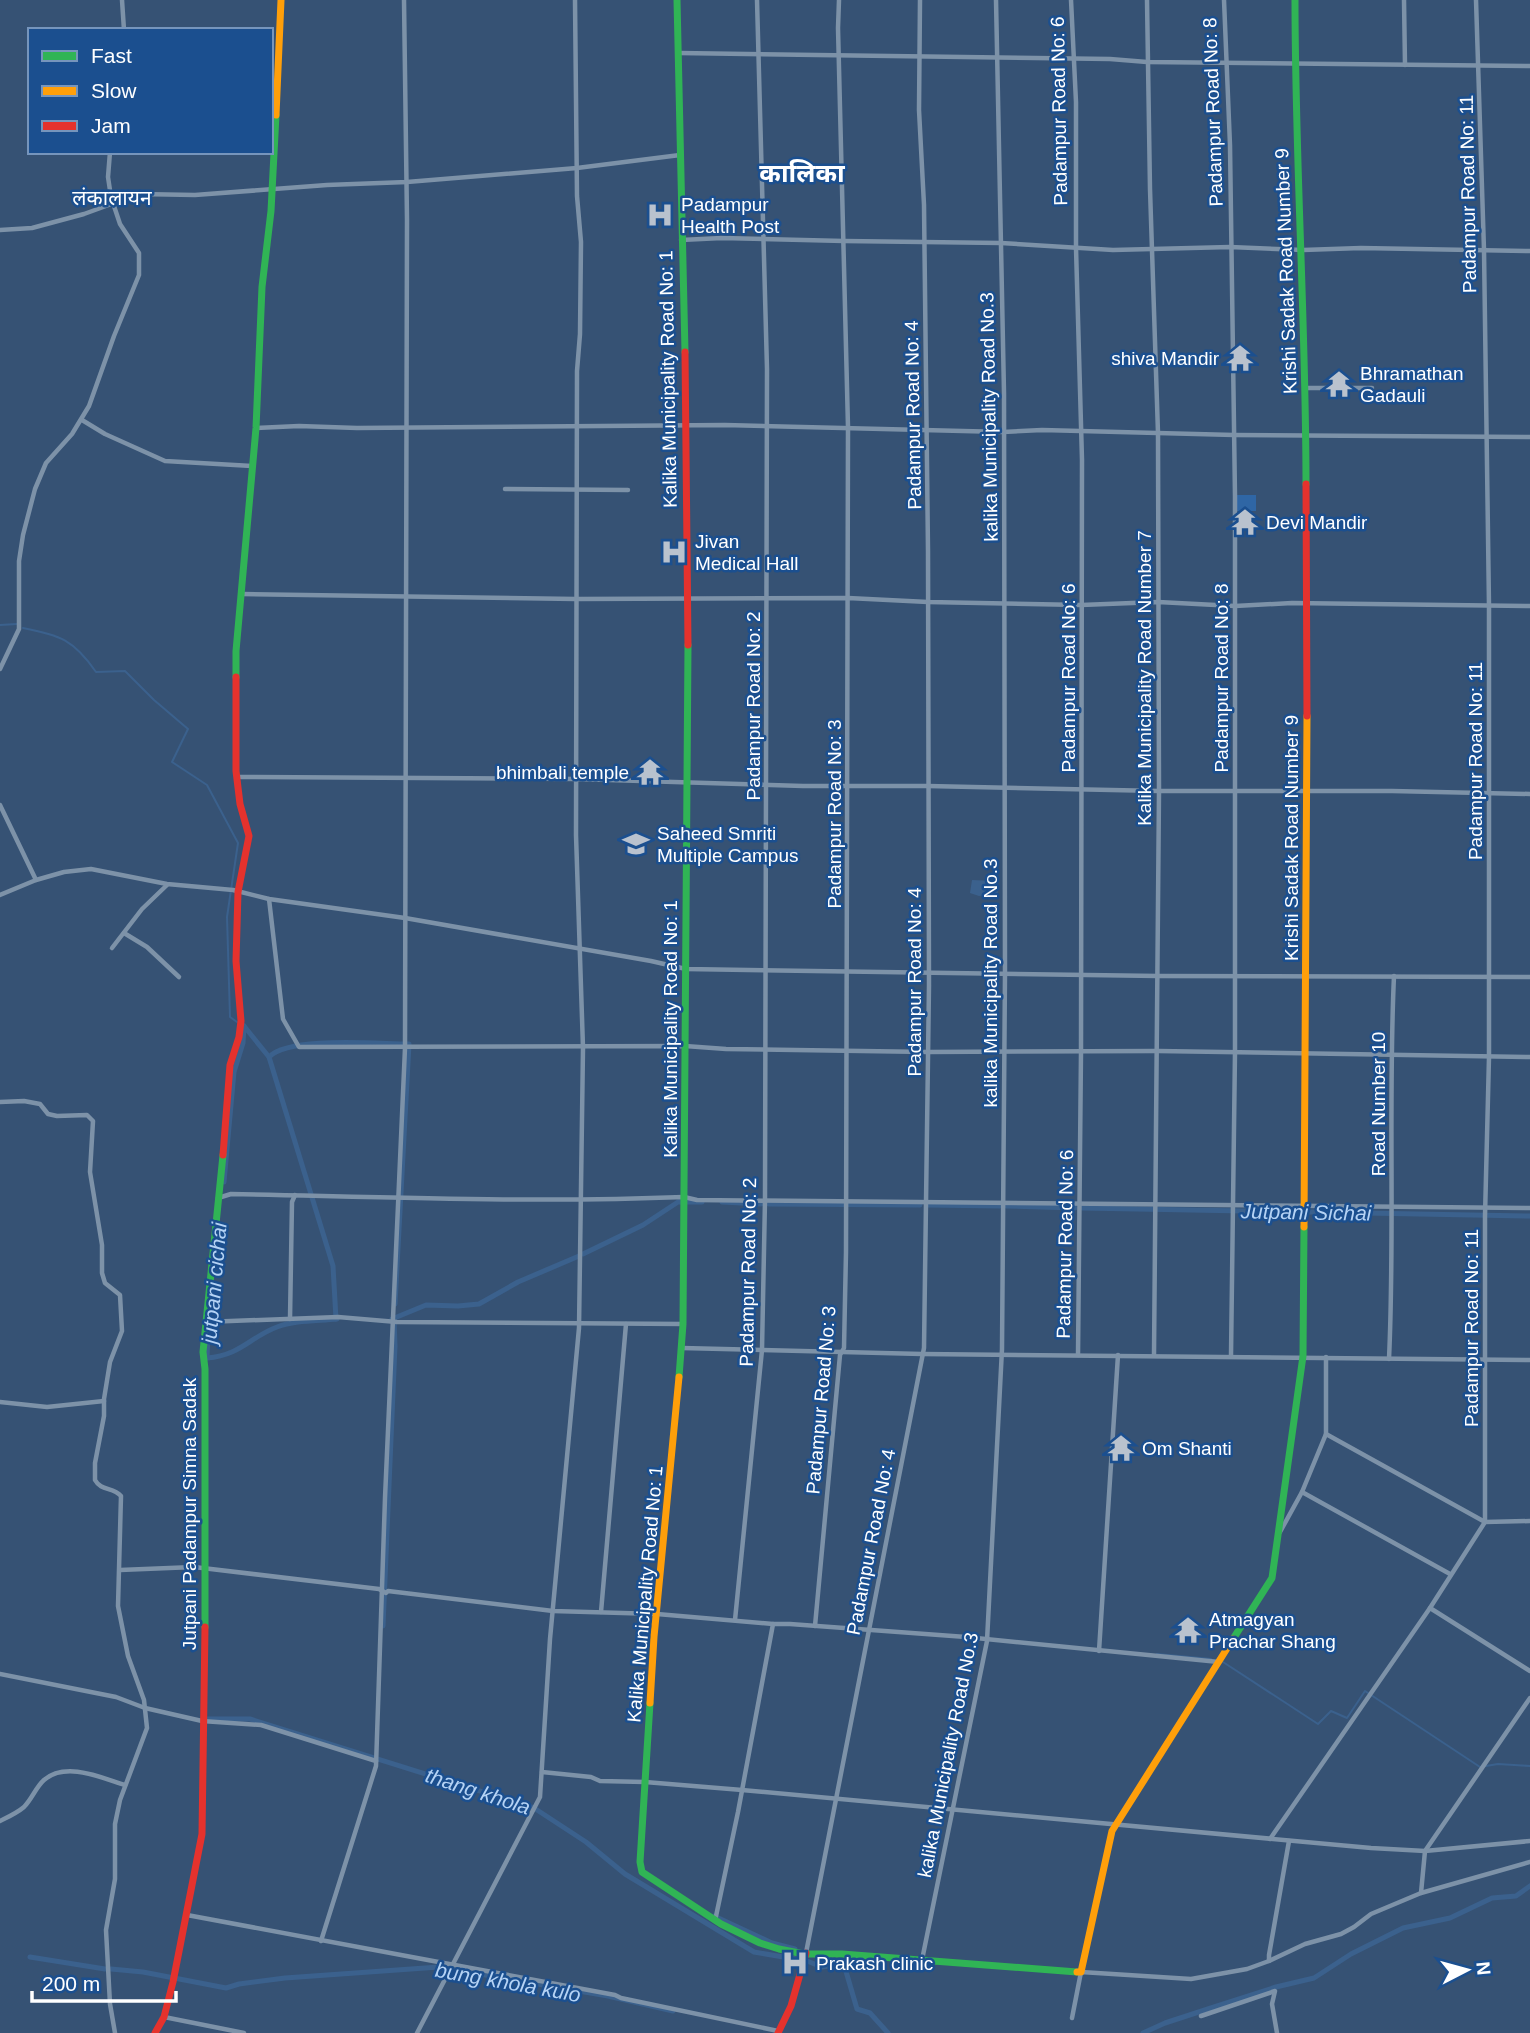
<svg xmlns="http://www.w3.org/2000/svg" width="1530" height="2033" viewBox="0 0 1530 2033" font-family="Arial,'Noto Sans Devanagari',sans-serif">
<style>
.green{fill:#2f66a5}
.water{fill:#3b618d}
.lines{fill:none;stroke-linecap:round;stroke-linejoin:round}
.stream{stroke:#3b618d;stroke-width:2}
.canal{stroke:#3b618d;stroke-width:5}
.street{stroke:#7d92a8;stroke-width:4.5}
.fast{stroke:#30b455;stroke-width:7}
.slow{stroke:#ff9f0a;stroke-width:7}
.jam{stroke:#e5322d;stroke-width:7}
.labels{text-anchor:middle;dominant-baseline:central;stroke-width:5;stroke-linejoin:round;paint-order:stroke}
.street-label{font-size:19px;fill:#fff;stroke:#1b4f8f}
.poi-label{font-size:19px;fill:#fff;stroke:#1b4f8f;text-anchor:start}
.neighbourhood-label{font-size:21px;fill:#fff;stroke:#1b4f8f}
.water-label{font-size:21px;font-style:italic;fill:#b5d3f5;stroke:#1b4f8f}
.district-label{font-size:26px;font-weight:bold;fill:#fff;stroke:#1b4f8f}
</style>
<rect width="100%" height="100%" fill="#365274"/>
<rect class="green" x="1236" y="495" width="20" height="16"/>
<path class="water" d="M 972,880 L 993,881 L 997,885 L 998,894 L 979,896 L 970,893 Z"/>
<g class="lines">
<g class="stream">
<path d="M 0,625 L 17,624"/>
<path d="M 23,628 C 60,635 74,640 96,672 L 125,671 L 154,700 L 188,729 L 172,762 L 207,785 L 238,843 L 227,917 L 230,1017 L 237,1022"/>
<path d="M 1157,1654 L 1211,1659"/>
<path d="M 1223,1662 L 1318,1724 L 1331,1711 L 1347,1718 L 1365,1691 L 1480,1767"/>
<path d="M 1486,1766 L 1498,1764 L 1530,1766"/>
</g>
<g class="canal">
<path d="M 244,1026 L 269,1057 C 289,1036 378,1044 409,1044 L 395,1304"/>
<path d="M 269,1057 L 333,1266 L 336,1319"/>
<path d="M 224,1182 L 234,1072 L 243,1043 L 244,1026"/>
<path d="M 722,1202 L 761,1204"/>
<path d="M 769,1204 L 920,1205"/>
<path d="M 928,1205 L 1000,1206"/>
<path d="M 1006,1206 L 1075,1208"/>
<path d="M 1082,1208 L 1530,1216"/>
<path d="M 583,1254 L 643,1225 L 678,1202 L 702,1202"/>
<path d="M 392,1319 L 426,1305 L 458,1306 L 479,1304 L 518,1282 L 579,1256"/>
<path d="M 208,1335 L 207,1358 C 241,1355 250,1337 277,1327 C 295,1320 317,1321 337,1319"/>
<path d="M 383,1626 L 395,1346 L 394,1318"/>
<path d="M 204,1719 L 250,1719 L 534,1808 L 586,1842 L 625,1874 L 754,1952 L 801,1960"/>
<path d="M 714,1916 L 772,1943 L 795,1949"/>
<path d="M 30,1957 L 105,1969"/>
<path d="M 807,1961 L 822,1967 L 838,1965 L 845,1968 L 857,2009 L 870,2013 L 888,2033"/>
<path d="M 111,1969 L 143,1972 L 226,1988 L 239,1984 L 285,1978 L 439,1967 L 608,1996 L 673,2011"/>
<path d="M 1143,2033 L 1165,2023 L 1211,2008 L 1276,1987 L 1314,1978 L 1351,1954 L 1403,1928 L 1450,1918 L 1492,1898 L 1516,1896 L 1530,1886"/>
</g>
<g class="street">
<path d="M 122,0 L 124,30"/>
<path d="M 1071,0 L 1076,102 L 1076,248 L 1082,460 L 1081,1052 L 1078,1355"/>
<path d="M 1147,0 L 1150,189 L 1158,433 L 1159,791 L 1154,1355"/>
<path d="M 1224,0 L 1230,145 L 1235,496 L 1235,1052 L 1231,1356"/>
<path d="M 1404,0 L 1405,65"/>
<path d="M 679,53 L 1110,59 L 1147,62 L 1530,66"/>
<path d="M 0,230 L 32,228 L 84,214 L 139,194 L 195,195 L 327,185 L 407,182 L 577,168 L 680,155"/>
<path d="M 681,240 L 722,238 L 844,241 L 1001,243 L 1113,250 L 1230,247 L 1303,250 L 1361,248 L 1530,251"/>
<path d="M 1306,388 L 1372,388"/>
<path d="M 82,420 L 105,434 L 165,461 L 252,466"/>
<path d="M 256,428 L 299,426 L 357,428 L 725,425 L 1003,432 L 1042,430 L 1234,435 L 1530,437"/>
<path d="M 505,489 L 628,490"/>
<path d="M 242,594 L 576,599 L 848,598 L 928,602 L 1081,605 L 1158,602 L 1235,606 L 1292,603 L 1530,606"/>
<path d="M 0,669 L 19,629 L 19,561 L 23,535 L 35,489 L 46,463 L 72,434 L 89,406 L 114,336 L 139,275 L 139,253 L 120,224 L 111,197 L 108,177 L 110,152"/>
<path d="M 238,777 L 576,779 L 803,786 L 928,786 L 1159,791 L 1392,791 L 1530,794"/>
<path d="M 0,805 L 36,880 L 64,872 L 91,869 L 167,884 L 233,890 L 269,899 L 405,918 L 651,961 L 686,969 L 1158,976 L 1530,977"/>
<path d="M 0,895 L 36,880"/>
<path d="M 269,899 L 283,1019 L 299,1047 L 685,1046 L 726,1049 L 928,1052 L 1158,1051 L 1530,1057"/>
<path d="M 124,933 L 147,947 L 179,977"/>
<path d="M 112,948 L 142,909 L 167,885"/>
<path d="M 0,1102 L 24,1101 L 40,1104 L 48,1114 L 57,1116 L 87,1115 L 93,1121 L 90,1172 L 102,1245 L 102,1273 L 105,1283 L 120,1295 L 122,1331 L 110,1362 L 104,1399 L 104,1416 L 95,1463 L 95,1480 C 101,1491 113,1487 121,1496 L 118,1606 L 128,1656 L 144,1700 L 147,1728 L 120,1800 L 115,1824 L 115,1879 L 106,1930 L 110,2004 L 115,2033"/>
<path d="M 218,1198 L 231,1194 C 383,1197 533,1203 684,1197 L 697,1200 L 1530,1208"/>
<path d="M 290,1319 L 292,1202 L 295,1195"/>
<path d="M 205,1322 L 338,1317 L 397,1322 L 683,1324"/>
<path d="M 682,1348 L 922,1354 L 1530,1360"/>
<path d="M 1389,1359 C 1395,1231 1388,1103 1394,976"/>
<path d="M 0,1402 L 47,1407 L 104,1401"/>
<path d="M 1326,1434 L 1485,1522 L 1530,1521"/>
<path d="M 1302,1492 L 1450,1574"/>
<path d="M 1280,1532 L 1302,1492 L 1326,1434 L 1326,1357"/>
<path d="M 120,1570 L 194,1567 L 379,1589 L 386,1593 L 388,1591 L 553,1611 L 657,1614 L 773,1624 L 790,1624 L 966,1637 L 1219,1662"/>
<path d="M 1430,1608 L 1530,1671"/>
<path d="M 601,1612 L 626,1324"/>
<path d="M 735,1620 L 762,1350 L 765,1200 L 767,369 L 757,0"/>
<path d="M 815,1626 L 840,1355 L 844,1348 L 846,1252 L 848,427 L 838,28 L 839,0"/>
<path d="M 1099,1651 L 1118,1355"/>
<path d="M 0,1674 L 116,1697 L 145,1708 L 202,1721 L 261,1725 L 376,1761"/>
<path d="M 542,1772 L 591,1777 L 600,1781 L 645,1782 L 742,1790 L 1371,1848 L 1425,1851 L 1530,1841"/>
<path d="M 0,1821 C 8,1817 17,1813 24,1807 C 32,1799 36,1787 44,1780 C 66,1761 102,1778 125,1785"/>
<path d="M 1270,1839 L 1430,1608 L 1485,1522 L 1485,1216 L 1489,1057 L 1489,606 L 1484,250 L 1476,0"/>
<path d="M 1421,1893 L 1425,1851 L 1530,1698"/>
<path d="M 187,1915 L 615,1995 L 621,1998 L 778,2031"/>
<path d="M 715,1921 L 738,1812 L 773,1624"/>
<path d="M 321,1941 L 376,1766 L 385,1498 L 405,1048 L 407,220 L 404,0"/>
<path d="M 806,1953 L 924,1348 L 929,985 L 928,551 L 924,205 L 919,110 L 920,0"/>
<path d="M 922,1960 L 987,1641 L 1002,1349 L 1005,973 L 1004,393 L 996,0"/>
<path d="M 1269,1961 L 1269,1955 L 1289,1841"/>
<path d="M 1201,2016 L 1275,1991 L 1272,2004 L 1277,2033"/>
<path d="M 164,2017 L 244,2033"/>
<path d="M 1072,2018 L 1081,1972 L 1191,1979 L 1247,1969 L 1269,1961 L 1305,1944 L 1341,1934 L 1354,1927 L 1371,1914 L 1421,1893 L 1530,1862"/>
<path d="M 417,2033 L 540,1797 L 550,1639 L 579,1328 L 583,1048 L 576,835 L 577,371 L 580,334 L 581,242 L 577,196 L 575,0"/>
</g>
<g class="fast">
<path d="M 677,0 L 685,352"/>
<path d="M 1295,0 C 1295,161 1306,323 1306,484"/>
<path d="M 236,677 L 236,651 L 256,428 L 262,287 L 271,211 L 276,115"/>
<path d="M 679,1377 L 683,1324 L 688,645"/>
<path d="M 205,1627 L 205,1369 L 203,1352 L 223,1155"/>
<path d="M 1233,1639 L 1272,1578 L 1303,1356 L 1304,1227"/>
<path d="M 650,1703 L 640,1862 L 642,1872 L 721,1924 L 760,1943 L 779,1949 L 804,1954 L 842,1954 L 1077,1972"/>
</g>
<g class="slow">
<path d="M 276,115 L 281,0"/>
<path d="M 1304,1227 L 1307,716"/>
<path d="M 650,1703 L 654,1637 L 679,1377"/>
<path d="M 1077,1972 L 1081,1972 L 1112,1831 L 1233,1639"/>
</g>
<g class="jam">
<path d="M 685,352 L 688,645"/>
<path d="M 1306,484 L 1307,716"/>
<path d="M 223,1155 L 230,1065 L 239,1037 L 241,1021 L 236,961 L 238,892 L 249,836 L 240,804 L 236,771 L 236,677"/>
<path d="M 155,2033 L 164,2017 L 173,1982 L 202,1834 L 205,1627"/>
<path d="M 778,2033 L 791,2006 L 806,1953"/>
</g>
</g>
<defs>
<symbol id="hospital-bare" viewBox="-9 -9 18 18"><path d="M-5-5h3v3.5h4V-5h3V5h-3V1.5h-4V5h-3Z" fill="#b9c2ce" stroke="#1b4f8f" stroke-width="2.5" paint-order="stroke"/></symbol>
<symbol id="temple-bare" viewBox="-9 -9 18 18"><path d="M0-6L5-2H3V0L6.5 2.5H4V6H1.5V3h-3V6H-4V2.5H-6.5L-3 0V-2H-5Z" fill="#b9c2ce" stroke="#1b4f8f" stroke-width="2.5" paint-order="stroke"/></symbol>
<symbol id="university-bare" viewBox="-9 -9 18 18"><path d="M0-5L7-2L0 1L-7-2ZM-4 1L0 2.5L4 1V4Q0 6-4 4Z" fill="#b9c2ce" stroke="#1b4f8f" stroke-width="2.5" paint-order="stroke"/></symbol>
</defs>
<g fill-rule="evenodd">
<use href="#hospital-bare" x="641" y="196" width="38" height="38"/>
<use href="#temple-bare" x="1221" y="339" width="38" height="38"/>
<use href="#temple-bare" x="1320" y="365" width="38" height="38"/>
<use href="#temple-bare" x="1226" y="503" width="38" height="38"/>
<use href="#hospital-bare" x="655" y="533" width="38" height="38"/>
<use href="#temple-bare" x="631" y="753" width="38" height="38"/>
<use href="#university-bare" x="617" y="825" width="38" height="38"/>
<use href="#temple-bare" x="1102" y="1429" width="38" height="38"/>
<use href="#temple-bare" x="1169" y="1611" width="38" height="38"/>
<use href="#hospital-bare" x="776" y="1944" width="38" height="38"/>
</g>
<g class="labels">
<g class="street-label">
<text transform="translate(1059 111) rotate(-91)">Padampur Road No: 6</text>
<text transform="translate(1213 112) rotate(-92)">Padampur Road No: 8</text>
<text transform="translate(1468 194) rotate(-91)">Padampur Road No: 11</text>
<text transform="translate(1286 271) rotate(-92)">Krishi Sadak Road Number 9</text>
<text transform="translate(668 379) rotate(-91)">Kalika Municipality Road No: 1</text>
<text transform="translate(913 415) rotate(-91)">Padampur Road No: 4</text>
<text transform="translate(989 417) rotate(-91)">kalika Municipality Road No.3</text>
<text transform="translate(1068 678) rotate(-90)">Padampur Road No: 6</text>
<text transform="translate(1144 678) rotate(-90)">Kalika Municipality Road Number 7</text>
<text transform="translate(1221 678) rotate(-90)">Padampur Road No: 8</text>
<text transform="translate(753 706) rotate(-90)">Padampur Road No: 2</text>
<text transform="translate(1475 761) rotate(-90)">Padampur Road No: 11</text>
<text transform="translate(834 814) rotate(-90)">Padampur Road No: 3</text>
<text transform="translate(1291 838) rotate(-90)">Krishi Sadak Road Number 9</text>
<text transform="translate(914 982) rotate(-90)">Padampur Road No: 4</text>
<text transform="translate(990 983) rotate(-90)">kalika Municipality Road No.3</text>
<text transform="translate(670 1029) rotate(-90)">Kalika Municipality Road No: 1</text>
<text transform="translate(1378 1104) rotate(-90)">Road Number 10</text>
<text transform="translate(1065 1244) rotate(-89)">Padampur Road No: 6</text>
<text transform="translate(748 1272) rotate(-89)">Padampur Road No: 2</text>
<text transform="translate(1471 1328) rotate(-90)">Padampur Road No: 11</text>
<text transform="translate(821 1400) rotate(-85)">Padampur Road No: 3</text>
<text transform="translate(189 1514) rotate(-90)">Jutpani Padampur Simna Sadak</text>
<text transform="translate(871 1542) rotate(-79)">Padampur Road No: 4</text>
<text transform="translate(645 1594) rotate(-85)">Kalika Municipality Road No: 1</text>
<text transform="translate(948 1755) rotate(-79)">kalika Municipality Road No.3</text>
</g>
<g class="poi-label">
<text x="681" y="204">Padampur<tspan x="681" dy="22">Health Post</tspan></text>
<text x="1219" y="358" text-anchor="end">shiva Mandir</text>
<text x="1360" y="373">Bhramathan<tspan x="1360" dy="22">Gadauli</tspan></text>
<text x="1266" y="522">Devi Mandir</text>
<text x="695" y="541">Jivan<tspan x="695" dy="22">Medical Hall</tspan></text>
<text x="629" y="772" text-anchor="end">bhimbali temple</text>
<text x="657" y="833">Saheed Smriti<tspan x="657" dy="22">Multiple Campus</tspan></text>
<text x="1142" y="1448">Om Shanti</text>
<text x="1209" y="1619">Atmagyan<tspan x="1209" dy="22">Prachar Shang</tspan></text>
<text x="816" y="1963">Prakash clinic</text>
</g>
<g class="neighbourhood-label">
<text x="112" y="197">लंकालायन</text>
</g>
<g class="water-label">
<text transform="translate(1306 1212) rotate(1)">Jutpani Sichai</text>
<text transform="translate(214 1283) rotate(-85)">jutpani cichai</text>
<text transform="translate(478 1791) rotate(18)">thang khola</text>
<text transform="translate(508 1982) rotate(10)">bung khola kulo</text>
</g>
<g class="district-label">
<text x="802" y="173">कालिका</text>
</g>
</g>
<rect x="28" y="28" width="245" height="126" fill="#1b4f8f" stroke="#7695bc" stroke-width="2"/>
<rect x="42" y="51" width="35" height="10" fill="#30b455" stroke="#7695bc" stroke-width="2"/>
<text x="91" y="63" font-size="21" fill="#ffffff">Fast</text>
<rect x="42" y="86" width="35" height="10" fill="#ff9f0a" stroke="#7695bc" stroke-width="2"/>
<text x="91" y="98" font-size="21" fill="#ffffff">Slow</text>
<rect x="42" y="121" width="35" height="10" fill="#e5322d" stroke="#7695bc" stroke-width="2"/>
<text x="91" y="133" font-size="21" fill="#ffffff">Jam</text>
<g transform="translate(1467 1970) rotate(84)" stroke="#1b4f8f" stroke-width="5" paint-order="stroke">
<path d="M0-5L12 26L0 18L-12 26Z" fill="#ffffff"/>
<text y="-10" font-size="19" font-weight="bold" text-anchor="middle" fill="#ffffff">N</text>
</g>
<path d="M32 1991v10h144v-10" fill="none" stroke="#ffffff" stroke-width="3.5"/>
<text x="42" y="1991" font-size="21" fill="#ffffff" stroke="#1b4f8f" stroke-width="5" paint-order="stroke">200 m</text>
</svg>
